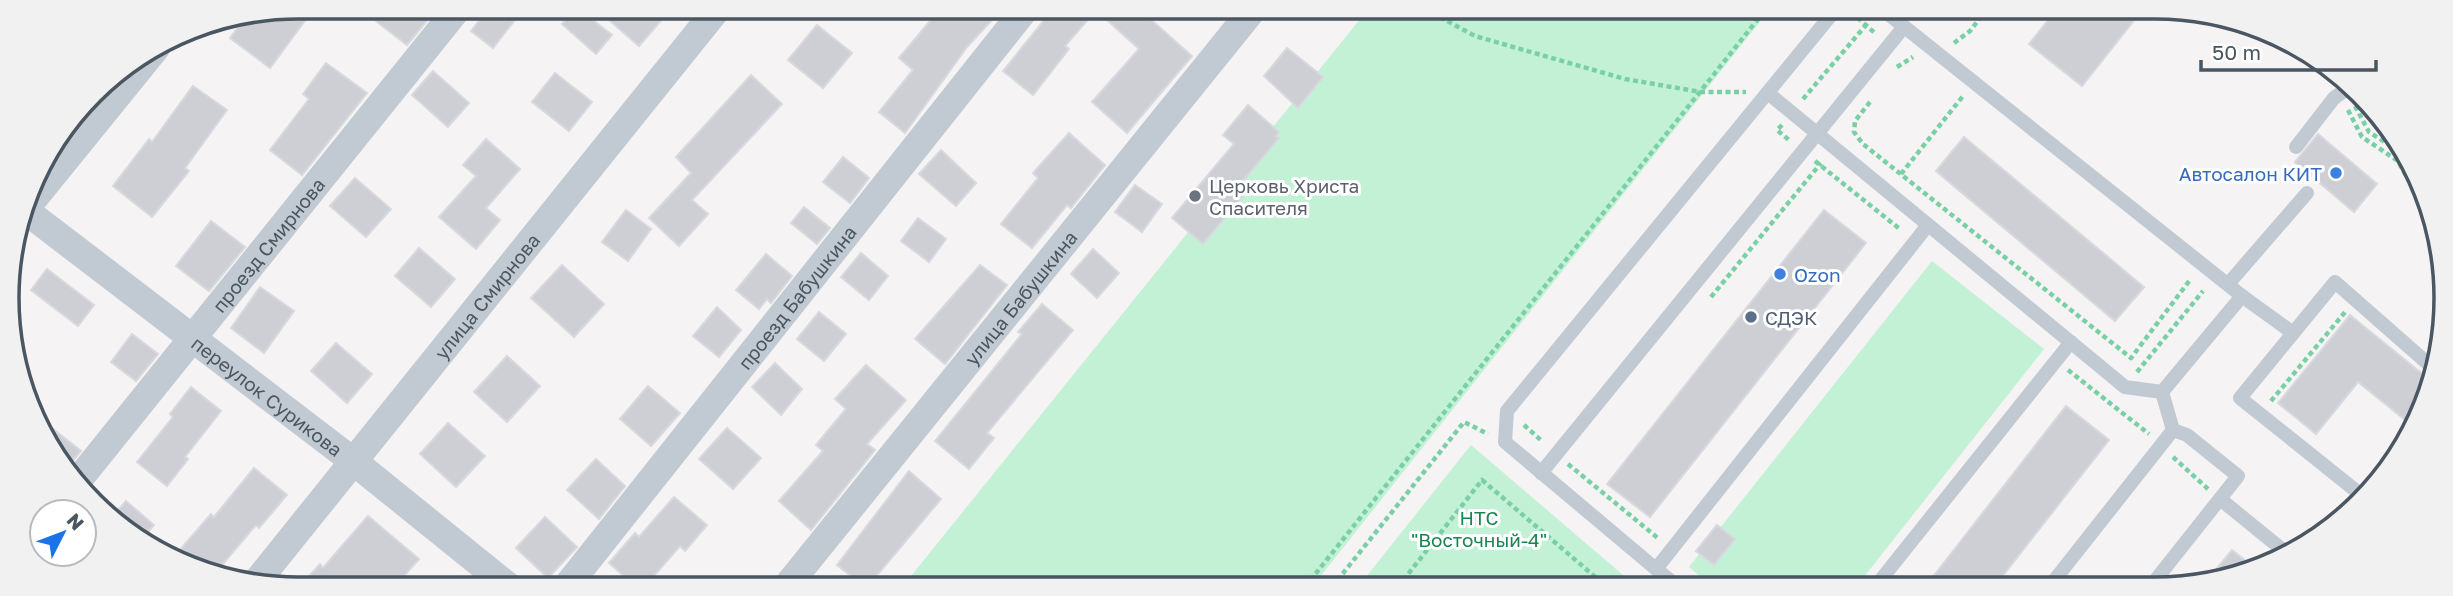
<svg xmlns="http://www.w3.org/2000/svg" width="2453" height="596" viewBox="0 0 2453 596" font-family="'Golos Text',sans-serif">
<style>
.green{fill:#c3f1d5}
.building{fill:#cdcfd5;stroke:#d7d9de;stroke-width:2}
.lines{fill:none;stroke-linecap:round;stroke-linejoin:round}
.path{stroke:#7ad0a6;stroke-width:4.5;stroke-dasharray:5 3.5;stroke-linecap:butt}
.service{stroke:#c1cad2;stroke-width:14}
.minor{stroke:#c1cad2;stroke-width:28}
.shop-dot{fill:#3f7fe0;stroke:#fff;stroke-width:2.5}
.worship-dot{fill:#6b7280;stroke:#fff;stroke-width:2.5}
.service-dot{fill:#5c6f8a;stroke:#fff;stroke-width:2.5}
.labels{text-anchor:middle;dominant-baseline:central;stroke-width:6;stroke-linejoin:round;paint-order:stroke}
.shop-label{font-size:19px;fill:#366cbe;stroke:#fff;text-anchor:end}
.worship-label{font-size:19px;fill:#5b616d;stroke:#fff;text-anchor:start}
.street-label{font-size:19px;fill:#4a5661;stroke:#fff}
.service-label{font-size:19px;fill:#4e5e75;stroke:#fff;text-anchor:start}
.park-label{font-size:19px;fill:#17864f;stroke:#fff}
.rim{fill:none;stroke:#4a5661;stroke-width:3.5}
</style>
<rect width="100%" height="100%" fill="#f5f3f3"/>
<g class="green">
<path d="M 1369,8 L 1770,9 L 1312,587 L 903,586 Z"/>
<path d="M 1932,261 L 2044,349 L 1856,587 L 1713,587 L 1689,567 Z"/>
<path d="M 1471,445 L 1637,587 L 1358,587 Z"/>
</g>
<g class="building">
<path d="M 298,7 L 315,7 L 270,68 L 230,38 L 245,18 Z"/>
<path d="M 387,7 L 438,7 L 407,45 L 376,21 Z"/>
<path d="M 490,7 L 525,7 L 493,48 L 471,31 Z"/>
<path d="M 576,7 L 612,35 L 596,54 L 562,24 Z"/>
<path d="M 617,7 L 672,8 L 639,46 L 608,19 Z"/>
<path d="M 941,8 L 1003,8 L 967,47 L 905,133 L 879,112 L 913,70 L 899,58 Z"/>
<path d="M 1054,8 L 1138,8 L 1192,56 L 1127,133 L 1092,102 L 1139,49 L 1096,10 L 1065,46 L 1069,49 L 1033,95 L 1003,71 Z"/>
<path d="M 2057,9 L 2143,9 L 2082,86 L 2029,44 Z"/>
<path d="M 817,25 L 852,53 L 823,88 L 788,60 Z"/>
<path d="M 1287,48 L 1323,77 L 1298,108 L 1264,76 Z"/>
<path d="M 326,63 L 367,93 L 302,175 L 270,150 L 309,99 L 303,94 Z"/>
<path d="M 433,71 L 469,103 L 448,127 L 412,95 Z"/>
<path d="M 555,73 L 592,102 L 569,131 L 532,102 Z"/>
<path d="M 751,75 L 782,104 L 692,200 L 708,214 L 679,246 L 649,218 L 691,173 L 676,157 Z"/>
<path d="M 193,86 L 227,110 L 185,168 L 189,171 L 152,217 L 113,186 L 149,139 L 152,142 Z"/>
<path d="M 1248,105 L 1279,132 L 1276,136 L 1279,138 L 1237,188 L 1245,194 L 1203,244 L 1172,218 L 1234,144 L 1223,135 Z"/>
<path d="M 1069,133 L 1105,165 L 1071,208 L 1067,205 L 1032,248 L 1001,224 L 1038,178 L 1033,173 Z"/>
<path d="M 2318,134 L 2377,184 L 2354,212 L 2295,162 Z"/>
<path d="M 1964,137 L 2144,287 L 2115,321 L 1936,171 Z"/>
<path d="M 486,139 L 520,169 L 486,208 L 500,220 L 476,249 L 439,217 L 476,176 L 463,165 Z"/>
<path d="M 941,150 L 976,183 L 956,206 L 919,174 Z"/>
<path d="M 843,157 L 869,178 L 850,203 L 823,182 Z"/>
<path d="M 355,178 L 391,209 L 366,237 L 330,206 Z"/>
<path d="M 1135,185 L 1162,204 L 1142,232 L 1115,212 Z"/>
<path d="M 804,207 L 830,228 L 817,244 L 791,223 Z"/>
<path d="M 626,210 L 651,229 L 628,261 L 602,242 Z"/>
<path d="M 1824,210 L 1866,243 L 1650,517 L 1607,484 Z"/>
<path d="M 918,218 L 946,239 L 929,262 L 901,241 Z"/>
<path d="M 211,221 L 245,247 L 209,291 L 176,266 Z"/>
<path d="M 419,248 L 455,279 L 431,307 L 395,276 Z"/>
<path d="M 1093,249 L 1119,273 L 1097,298 L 1071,274 Z"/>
<path d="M 861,253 L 888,276 L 869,300 L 841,277 Z"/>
<path d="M 766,254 L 792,276 L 771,303 L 767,299 L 759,309 L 736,290 Z"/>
<path d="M 562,265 L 604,304 L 574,337 L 531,298 Z"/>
<path d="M 980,265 L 1007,285 L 945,364 L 915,339 Z"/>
<path d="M 47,269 L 94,305 L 78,326 L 31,290 Z"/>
<path d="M 260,287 L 294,311 L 264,353 L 231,328 Z"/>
<path d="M 1042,304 L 1073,330 L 987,433 L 994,438 L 969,469 L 935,441 L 1022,334 L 1018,332 Z"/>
<path d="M 717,307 L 741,330 L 719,357 L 693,336 Z"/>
<path d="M 819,312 L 846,334 L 824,361 L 797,339 Z"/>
<path d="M 2350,315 L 2430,380 L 2415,428 L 2358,382 L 2316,434 L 2278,403 Z"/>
<path d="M 132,334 L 158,354 L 136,381 L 111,362 Z"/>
<path d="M 336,343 L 372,374 L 347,403 L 311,371 Z"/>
<path d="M 507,356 L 540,386 L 507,422 L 474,392 Z"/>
<path d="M 775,363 L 802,389 L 781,415 L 752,387 Z"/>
<path d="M 866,365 L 906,400 L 867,444 L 875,450 L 811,530 L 779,501 L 823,451 L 816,445 L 846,409 L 835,399 Z"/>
<path d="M 648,386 L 680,413 L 651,446 L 620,419 Z"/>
<path d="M 191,387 L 221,411 L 185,457 L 188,459 L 167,486 L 137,462 L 173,417 L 170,414 Z"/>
<path d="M 2066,406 L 2109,440 L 1994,587 L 1925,587 Z"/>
<path d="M 39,418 L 81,451 L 65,470 Z"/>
<path d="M 448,423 L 485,456 L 456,487 L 420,454 Z"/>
<path d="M 727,428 L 761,458 L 733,489 L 699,459 Z"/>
<path d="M 596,459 L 625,486 L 599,519 L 567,490 Z"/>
<path d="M 254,468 L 287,495 L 259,528 L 256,525 L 216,572 L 195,565 L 179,551 L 211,514 L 214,517 Z"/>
<path d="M 909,471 L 941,499 L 868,586 L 864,586 L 837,565 Z"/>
<path d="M 674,497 L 707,525 L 685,551 L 680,546 L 645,586 L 635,586 L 609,563 L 635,533 L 639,537 Z"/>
<path d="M 126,501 L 154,525 L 141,540 L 113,516 Z"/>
<path d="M 368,516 L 419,559 L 395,586 L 300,586 L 320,564 L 323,568 Z"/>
<path d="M 545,517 L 577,547 L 548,578 L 516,548 Z"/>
<path d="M 1717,525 L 1735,539 L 1714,565 L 1696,551 Z"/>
<path d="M 2232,550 L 2255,568 L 2205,583 Z"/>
</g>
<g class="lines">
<g class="path">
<path d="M 1425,9 L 1475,36 L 1625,79 L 1701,92 L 1746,92"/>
<path d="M 1851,12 L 1876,34"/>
<path d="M 1954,43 L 1970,31 L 1987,9"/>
<path d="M 2324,66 L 2332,81"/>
<path d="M 1897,67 L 1913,57"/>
<path d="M 1803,99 L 1866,25"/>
<path d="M 1870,102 L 1855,121 L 1854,132 L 1863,144 L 2131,358 L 2190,280"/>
<path d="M 2355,106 L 2369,132 L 2402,153"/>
<path d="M 2348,110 L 2362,137 L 2398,161 L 2437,231"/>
<path d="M 1782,125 L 1777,130 L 1789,140"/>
<path d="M 1815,161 L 1901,230"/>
<path d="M 1901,174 L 1963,96"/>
<path d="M 1711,297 L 1821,163"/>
<path d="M 2068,370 L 2149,434"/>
<path d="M 2137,372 L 2203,291"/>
<path d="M 2271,401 L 2346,311"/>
<path d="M 1524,425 L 1543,442"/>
<path d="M 2173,457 L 2208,489"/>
<path d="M 1568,464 L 1659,539"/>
<path d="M 1305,587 L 1766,9"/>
<path d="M 1332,587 L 1464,422 L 1488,434"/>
<path d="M 1398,587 L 1482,480 L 1607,587"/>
</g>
<g class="service">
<path d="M 1836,9 L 1507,411 L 1505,442 L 1656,569 L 1928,225"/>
<path d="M 1768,93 L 2125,387 L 2162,392 L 2242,296 L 1882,9"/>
<path d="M 2296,147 L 2334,98 L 2348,88"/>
<path d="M 2229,283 L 2307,193"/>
<path d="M 2242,296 L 2293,333"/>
<path d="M 2162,392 L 2173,430"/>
<path d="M 1541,473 L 1903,28"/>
<path d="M 2365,498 L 2240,398 L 2335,282 L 2434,369"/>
<path d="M 2220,499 L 2289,555"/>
<path d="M 1656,569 L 1678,587"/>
<path d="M 1875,587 L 2071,342"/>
<path d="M 2049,587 L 2173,430 L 2187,435 L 2238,476 L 2150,587"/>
</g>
<g class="minor">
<path d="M 27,207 L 156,48"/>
<path id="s1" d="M 26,211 L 353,461 L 508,586"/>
<path id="s2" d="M 76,483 L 459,7"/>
<path id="s3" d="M 254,585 L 718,8"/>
<path id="s4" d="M 567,586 L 1026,8"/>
<path id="s5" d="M 787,586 L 1254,8"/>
</g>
</g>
<g class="shop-dot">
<circle cx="2336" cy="173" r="7"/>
<circle cx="1780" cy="274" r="7"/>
</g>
<circle class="worship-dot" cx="1195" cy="196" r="7"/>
<circle class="service-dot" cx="1751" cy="317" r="7"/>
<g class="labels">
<g class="shop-label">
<text x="2322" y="173">Автосалон КИТ</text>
<text x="1794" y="274" text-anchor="start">Ozon</text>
</g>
<g class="worship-label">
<text x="1209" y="185">Церковь Христа<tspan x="1209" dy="22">Спасителя</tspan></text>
</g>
<g class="street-label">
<text stroke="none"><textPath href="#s2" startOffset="306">проезд Смирнова</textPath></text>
<text stroke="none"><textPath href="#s3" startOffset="371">улица Смирнова</textPath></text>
<text stroke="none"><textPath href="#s4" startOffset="369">проезд Бабушкина</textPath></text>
<text stroke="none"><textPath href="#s5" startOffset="371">улица Бабушкина</textPath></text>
<text stroke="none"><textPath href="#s1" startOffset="304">переулок Сурикова</textPath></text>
</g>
<g class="service-label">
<text x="1765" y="317">СДЭК</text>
</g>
<g class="park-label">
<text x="1479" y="517">НТС<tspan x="1479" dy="22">"Восточный-4"</tspan></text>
</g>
</g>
<path d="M0 0H2453V596H0ZM298 19H2155A279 279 0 0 1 2434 298V298A279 279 0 0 1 2155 577H298A279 279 0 0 1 19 298V298A279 279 0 0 1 298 19Z" fill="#f1f1f2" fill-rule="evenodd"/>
<path class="rim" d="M298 19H2155A279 279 0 0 1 2434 298V298A279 279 0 0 1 2155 577H298A279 279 0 0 1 19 298V298A279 279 0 0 1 298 19Z"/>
<g transform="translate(63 533) rotate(48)"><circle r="33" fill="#ffffff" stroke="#b7bbc0" stroke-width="2"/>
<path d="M0-5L12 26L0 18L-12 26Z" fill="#1a73e8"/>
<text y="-10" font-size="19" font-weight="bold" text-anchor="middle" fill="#4a5661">N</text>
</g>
<path d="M2201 60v10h175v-10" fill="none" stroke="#4a5661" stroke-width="3.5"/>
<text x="2212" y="60" font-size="21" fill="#4a5661" stroke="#ffffff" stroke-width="5" paint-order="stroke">50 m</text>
</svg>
